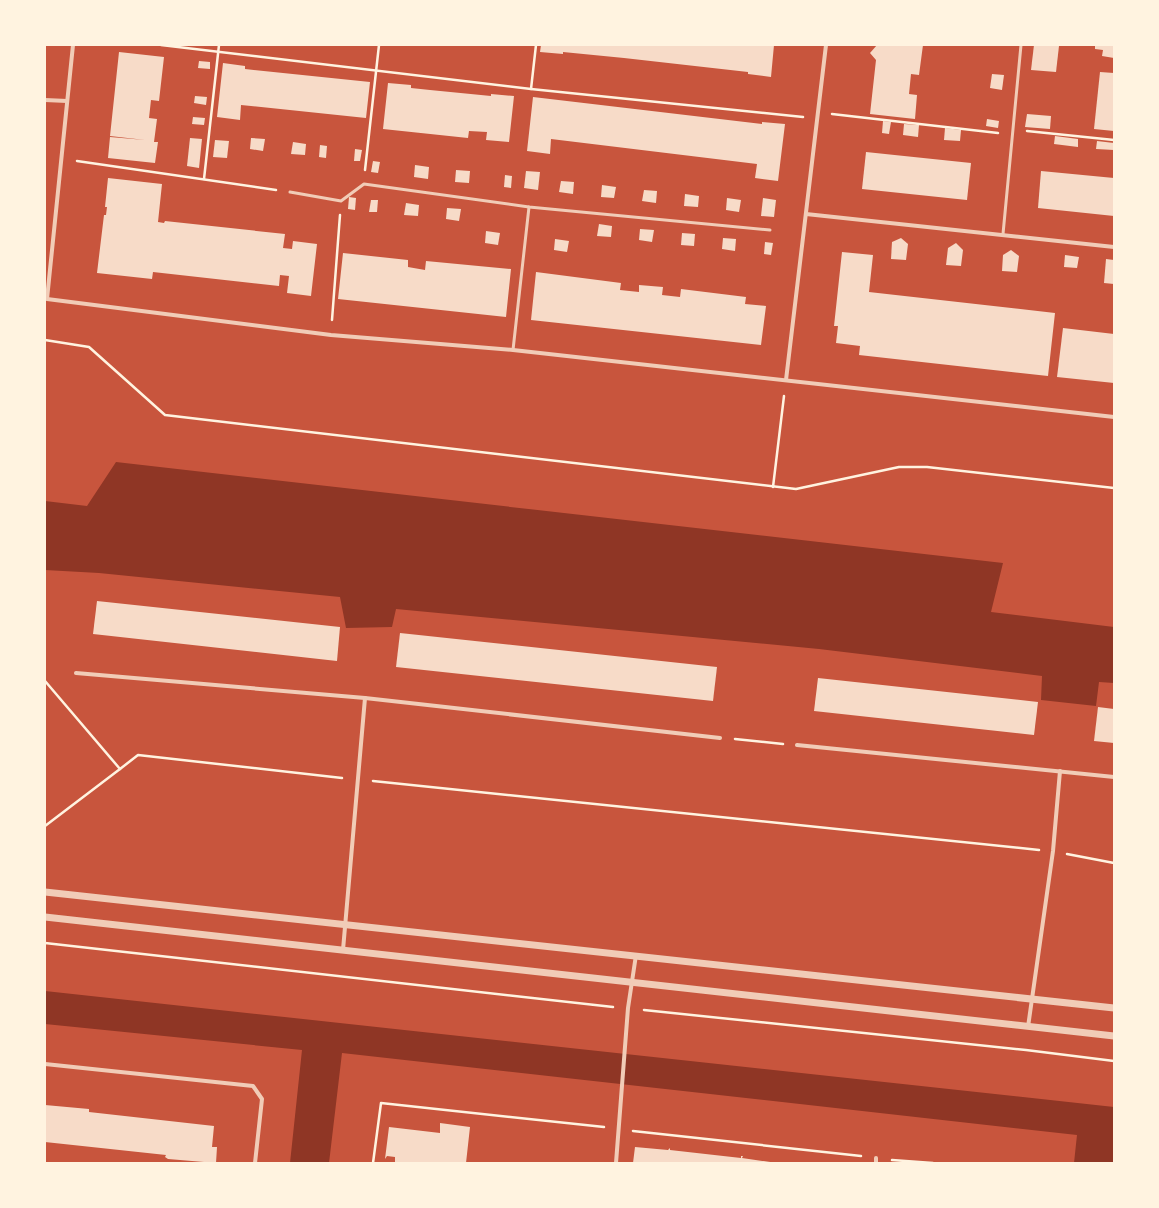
<svg xmlns="http://www.w3.org/2000/svg" width="1159" height="1208" viewBox="0 0 1159 1208" font-family="'Asap Condensed',sans-serif">
<style>
.water{fill:#8f3625}
.building{fill:#f7dbc8}
.lines{fill:none;stroke-linecap:round;stroke-linejoin:round}
.path{stroke:#fff3e0;stroke-width:2.5}
.service{stroke:#f1ccb7;stroke-width:3}
.minor{stroke:#f1ccb7;stroke-width:4}
.tertiary{stroke:#f1ccb7;stroke-width:7}
</style>
<rect width="100%" height="100%" fill="#c8553d"/>
<g class="water">
<path d="M 116,462 L 1003,563 L 991,612 L 1114,627 L 1114,683 L 1099,682 L 1096,706 L 1041,700 L 1042,676 L 819,649 L 396,609 L 392,627 L 346,628 L 340,597 L 99,573 L 45,570 L 45,501 L 87,506 Z"/>
<path d="M 45,991 L 1114,1107 L 1113,1163 L 1074,1163 L 1077,1135 L 342,1053 L 329,1163 L 290,1163 L 302,1050 L 45,1024 Z"/>
</g>
<g class="building">
<path d="M 541,45 L 774,45 L 771,77 L 748,74 L 748,72 L 624,58 L 563,52 L 563,54 L 540,52 Z"/>
<path d="M 877,45 L 923,45 L 919,75 L 911,74 L 909,94 L 917,95 L 915,119 L 870,114 L 876,60 L 870,53 Z"/>
<path d="M 1034,45 L 1059,46 L 1056,72 L 1031,70 Z"/>
<path d="M 1095,45 L 1114,45 L 1114,58 L 1102,56 L 1103,50 L 1095,49 Z"/>
<path d="M 119,52 L 164,57 L 159,101 L 151,100 L 149,118 L 157,119 L 154,142 L 158,142 L 155,163 L 108,158 L 110,137 L 145,140 L 110,136 Z"/>
<path d="M 199,61 L 210,62 L 210,69 L 198,68 Z"/>
<path d="M 223,63 L 245,66 L 245,69 L 370,82 L 366,118 L 241,105 L 240,120 L 217,117 Z"/>
<path d="M 1100,72 L 1114,73 L 1114,131 L 1094,129 Z"/>
<path d="M 992,74 L 1004,75 L 1002,90 L 990,88 Z"/>
<path d="M 388,83 L 411,85 L 411,88 L 430,90 L 491,96 L 491,94 L 514,96 L 509,142 L 486,140 L 487,132 L 469,131 L 468,138 L 383,129 Z"/>
<path d="M 195,96 L 207,97 L 206,105 L 194,103 Z"/>
<path d="M 533,97 L 762,124 L 762,122 L 785,124 L 778,181 L 755,178 L 757,164 L 551,139 L 550,154 L 527,151 Z"/>
<path d="M 1027,114 L 1051,116 L 1050,129 L 1025,127 Z"/>
<path d="M 193,117 L 205,118 L 204,125 L 192,124 Z"/>
<path d="M 987,119 L 999,121 L 998,128 L 986,126 Z"/>
<path d="M 883,121 L 891,122 L 889,134 L 882,133 Z"/>
<path d="M 904,124 L 919,125 L 918,137 L 903,135 Z"/>
<path d="M 945,128 L 961,130 L 960,141 L 944,140 Z"/>
<path d="M 1055,136 L 1078,139 L 1078,147 L 1054,144 Z"/>
<path d="M 190,138 L 202,139 L 199,168 L 187,166 Z"/>
<path d="M 251,138 L 265,139 L 263,151 L 250,149 Z"/>
<path d="M 215,140 L 229,141 L 227,158 L 213,157 Z"/>
<path d="M 1097,141 L 1114,143 L 1114,150 L 1096,149 Z"/>
<path d="M 293,142 L 306,144 L 305,155 L 291,154 Z"/>
<path d="M 320,145 L 327,146 L 326,158 L 319,157 Z"/>
<path d="M 355,149 L 362,150 L 360,161 L 354,161 Z"/>
<path d="M 866,152 L 971,163 L 967,200 L 862,189 Z"/>
<path d="M 373,161 L 380,162 L 378,173 L 371,172 Z"/>
<path d="M 415,165 L 429,167 L 428,179 L 414,177 Z"/>
<path d="M 456,170 L 470,171 L 469,183 L 455,182 Z"/>
<path d="M 526,171 L 540,172 L 538,190 L 524,188 Z"/>
<path d="M 1041,171 L 1114,178 L 1114,216 L 1038,208 Z"/>
<path d="M 505,175 L 512,176 L 511,188 L 504,187 Z"/>
<path d="M 108,178 L 162,184 L 158,222 L 164,223 L 165,221 L 285,234 L 283,248 L 292,249 L 293,241 L 317,244 L 311,296 L 287,293 L 289,276 L 280,275 L 279,286 L 153,272 L 152,279 L 97,273 L 104,215 L 106,215 L 107,207 L 105,207 Z"/>
<path d="M 561,181 L 574,182 L 573,194 L 559,192 Z"/>
<path d="M 602,185 L 616,187 L 614,198 L 601,197 Z"/>
<path d="M 644,190 L 657,191 L 656,203 L 642,201 Z"/>
<path d="M 685,194 L 699,196 L 698,207 L 684,206 Z"/>
<path d="M 349,197 L 356,198 L 355,210 L 348,209 Z"/>
<path d="M 727,198 L 741,200 L 739,212 L 726,210 Z"/>
<path d="M 763,198 L 776,200 L 774,217 L 761,216 Z"/>
<path d="M 371,200 L 378,200 L 377,212 L 369,212 Z"/>
<path d="M 406,203 L 419,205 L 418,216 L 404,215 Z"/>
<path d="M 447,208 L 461,209 L 459,221 L 446,219 Z"/>
<path d="M 599,224 L 612,226 L 611,237 L 597,236 Z"/>
<path d="M 640,229 L 654,230 L 652,242 L 639,240 Z"/>
<path d="M 486,231 L 500,233 L 498,245 L 485,243 Z"/>
<path d="M 682,233 L 695,234 L 694,246 L 681,245 Z"/>
<path d="M 723,238 L 736,239 L 735,251 L 722,249 Z"/>
<path d="M 901,238 L 908,244 L 906,260 L 891,259 L 892,242 Z"/>
<path d="M 555,239 L 569,241 L 567,252 L 554,250 Z"/>
<path d="M 765,242 L 773,243 L 771,255 L 764,254 Z"/>
<path d="M 956,243 L 963,250 L 961,266 L 946,265 L 948,248 Z"/>
<path d="M 1011,250 L 1019,256 L 1017,272 L 1002,271 L 1003,255 Z"/>
<path d="M 842,252 L 873,255 L 869,292 L 1055,313 L 1048,376 L 859,355 L 860,346 L 836,343 L 838,326 L 834,326 Z"/>
<path d="M 343,253 L 408,260 L 408,267 L 425,270 L 426,261 L 511,269 L 506,317 L 338,299 Z"/>
<path d="M 1065,255 L 1079,257 L 1077,268 L 1064,267 Z"/>
<path d="M 1106,259 L 1114,260 L 1114,284 L 1104,283 Z"/>
<path d="M 536,272 L 621,283 L 620,290 L 639,292 L 639,285 L 663,287 L 662,295 L 680,297 L 681,289 L 746,297 L 745,304 L 766,306 L 761,345 L 531,320 Z"/>
<path d="M 1063,328 L 1114,334 L 1114,383 L 1057,377 Z"/>
<path d="M 97,601 L 340,627 L 337,661 L 93,634 Z"/>
<path d="M 400,633 L 717,667 L 713,701 L 396,667 Z"/>
<path d="M 818,678 L 1038,702 L 1034,735 L 814,711 Z"/>
<path d="M 1098,707 L 1114,709 L 1114,743 L 1094,741 Z"/>
<path d="M 45,1105 L 89,1109 L 89,1112 L 214,1126 L 212,1147 L 217,1147 L 216,1163 L 168,1159 L 165,1157 L 166,1155 L 45,1142 Z"/>
<path d="M 440,1123 L 470,1127 L 466,1163 L 395,1163 L 395,1157 L 387,1156 L 385,1159 L 389,1127 L 440,1133 Z"/>
<path d="M 635,1147 L 668,1150 L 670,1148 L 670,1150 L 741,1158 L 741,1156 L 743,1156 L 742,1158 L 777,1163 L 633,1163 Z"/>
</g>
<g class="lines">
<g class="path">
<path d="M 161,45 L 531,89 L 803,117"/>
<path d="M 531,89 L 536,45"/>
<path d="M 832,114 L 998,133"/>
<path d="M 1027,131 L 1114,140"/>
<path d="M 77,161 L 276,190"/>
<path d="M 365,170 L 379,45"/>
<path d="M 204,179 L 219,45"/>
<path d="M 332,320 L 340,215"/>
<path d="M 45,340 L 89,347 L 165,415 L 796,489 L 899,467 L 927,467 L 1114,488"/>
<path d="M 773,487 L 784,396"/>
<path d="M 45,681 L 120,769 L 138,755 L 342,778"/>
<path d="M 735,739 L 783,744"/>
<path d="M 373,781 L 1039,850"/>
<path d="M 45,826 L 120,769"/>
<path d="M 1067,854 L 1114,863"/>
<path d="M 45,943 L 613,1007"/>
<path d="M 644,1010 L 1026,1050 L 1114,1061"/>
<path d="M 633,1131 L 861,1156"/>
<path d="M 892,1160 L 933,1163"/>
<path d="M 373,1163 L 381,1103 L 604,1127"/>
</g>
<g class="service">
<path d="M 290,192 L 341,201 L 364,184 L 529,207 L 770,230"/>
<path d="M 1003,234 L 1021,45"/>
<path d="M 513,350 L 529,207"/>
</g>
<g class="minor">
<path d="M 73,45 L 47,299 L 331,335 L 513,350 L 1114,417"/>
<path d="M 45,100 L 67,101"/>
<path d="M 806,214 L 1114,247"/>
<path d="M 786,380 L 826,45"/>
<path d="M 76,673 L 365,698 L 720,738"/>
<path d="M 797,745 L 1114,777"/>
<path d="M 343,950 L 365,698"/>
<path d="M 1028,1027 L 1053,851 L 1060,771"/>
<path d="M 45,1064 L 253,1086 L 262,1099 L 255,1163"/>
<path d="M 616,1163 L 628,1008 L 636,955"/>
<path d="M 876,1163 L 876,1158"/>
</g>
<g class="tertiary">
<path d="M 45,892 L 1114,1008"/>
<path d="M 45,917 L 1114,1036"/>
</g>
</g>
<rect width="1159" height="1208" fill="none" stroke="#fff3e0" stroke-width="92"/>
</svg>
